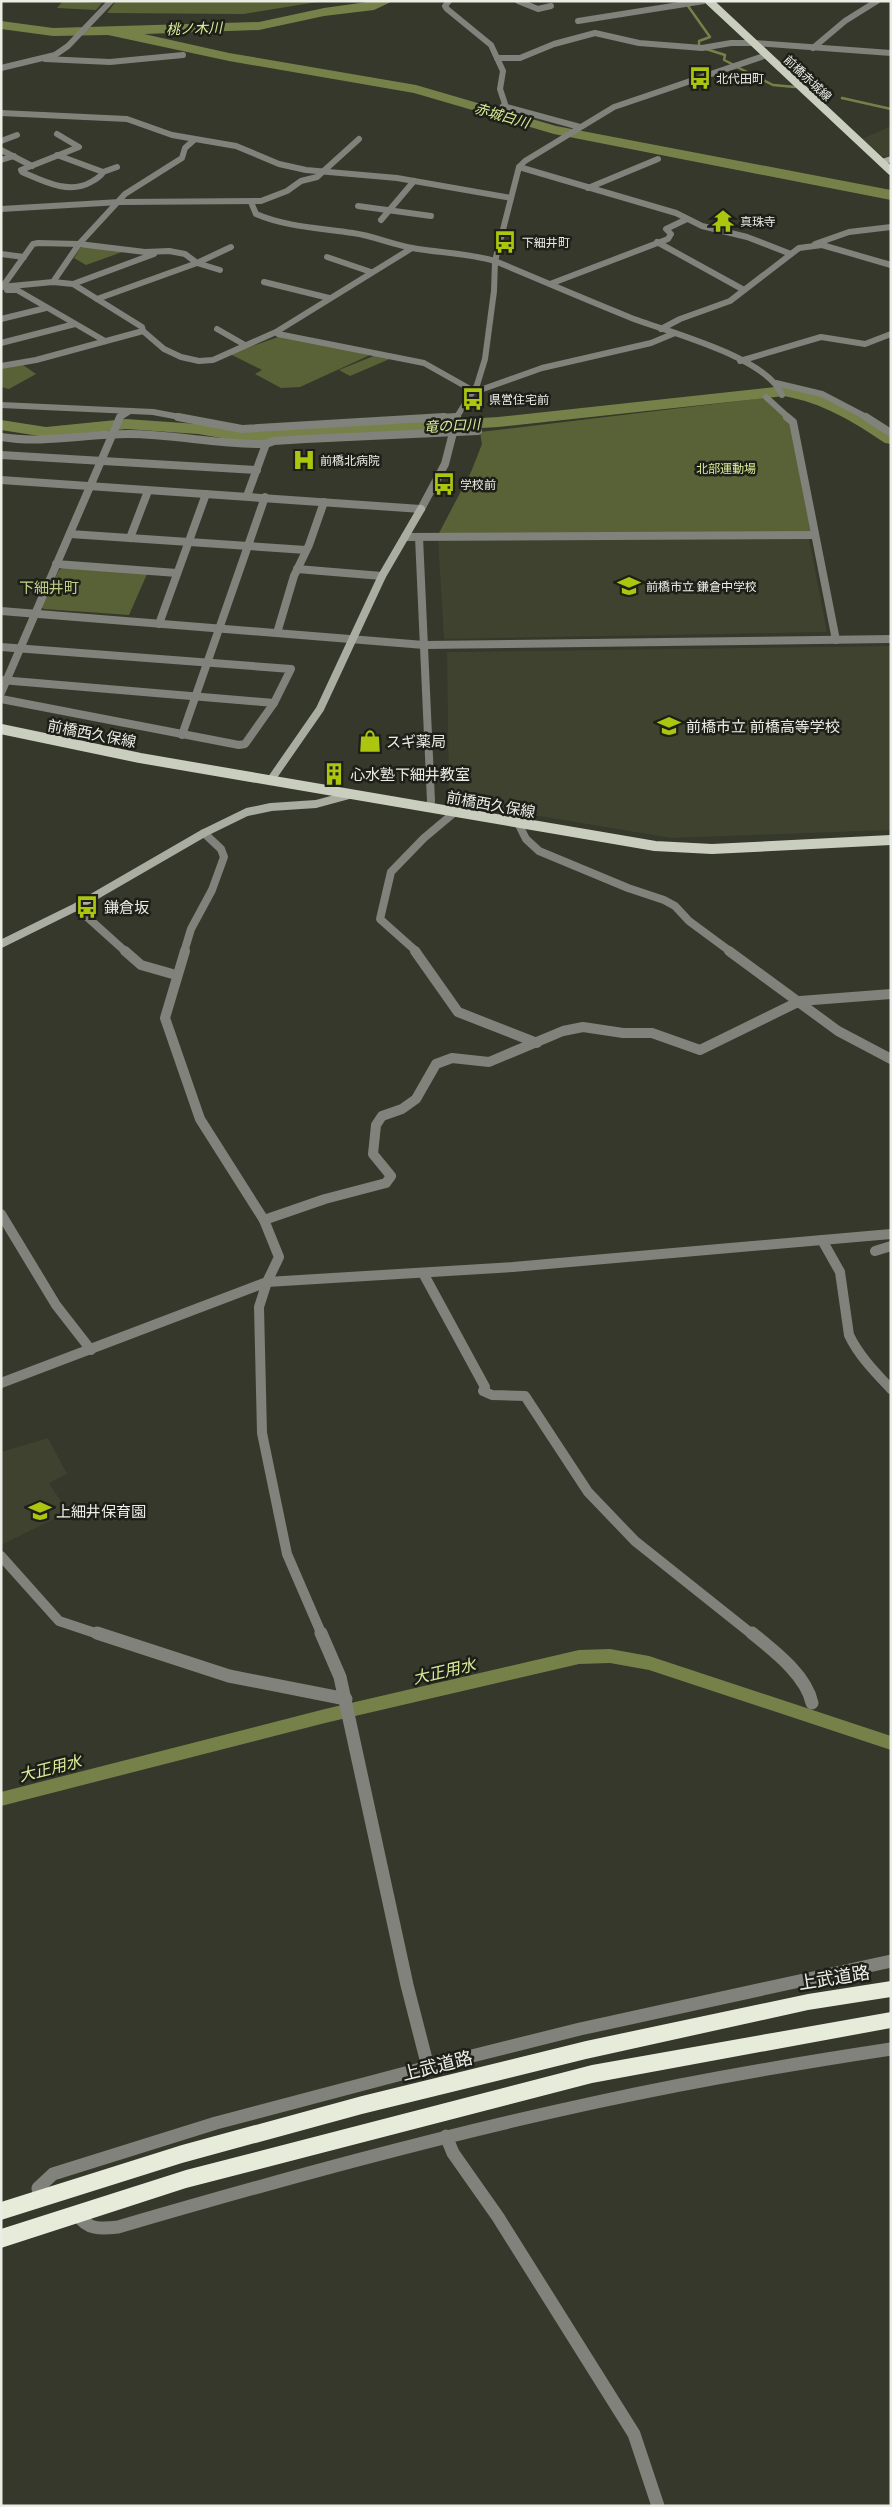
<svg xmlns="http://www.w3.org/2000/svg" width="892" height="2507" viewBox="0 0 892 2507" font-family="'Golos Text','Noto Sans JP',sans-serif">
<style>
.built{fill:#3e422e}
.green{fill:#596236}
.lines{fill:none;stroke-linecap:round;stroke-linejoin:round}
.stream{stroke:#76814a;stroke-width:2.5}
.canal{fill:#76814a;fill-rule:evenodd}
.river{fill:#76814a;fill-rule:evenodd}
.street-far3{stroke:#80827b;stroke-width:6}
.street-far2{stroke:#80827b;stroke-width:8}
.street-far1{stroke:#80827b;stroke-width:10}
.street{stroke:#80827b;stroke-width:13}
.secondary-far1{stroke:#aaada2;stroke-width:6}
.secondary{stroke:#aaada2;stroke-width:8}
.primary-far1{stroke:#cacebf;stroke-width:8}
.primary{stroke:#cacebf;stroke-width:10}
.highway{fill:#e7ebda;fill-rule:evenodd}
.labels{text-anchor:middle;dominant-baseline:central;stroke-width:5;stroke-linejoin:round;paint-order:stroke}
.far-poi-label{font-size:12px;fill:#eceee6;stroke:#1d1f18;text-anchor:start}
.far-street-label{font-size:12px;fill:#eceee6;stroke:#1d1f18}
.far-park-label{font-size:12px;fill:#daed99;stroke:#1d1f18}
.far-water-label{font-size:14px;font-style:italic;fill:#dbee9a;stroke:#1d1f18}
.far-quarter-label{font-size:15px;fill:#c0d185;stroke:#1d1f18}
.poi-label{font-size:15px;fill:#eceee6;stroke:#1d1f18;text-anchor:start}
.street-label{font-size:15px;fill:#eceee6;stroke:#1d1f18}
.water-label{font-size:16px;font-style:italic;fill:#dbee9a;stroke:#1d1f18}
.near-street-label{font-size:18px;fill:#eceee6;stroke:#1d1f18}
</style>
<rect width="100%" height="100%" fill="#35382a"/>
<g class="built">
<path d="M 891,126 L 891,154 L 886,157 L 882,156 L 862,139 Z"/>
<path d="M 438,539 L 809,539 L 827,632 L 444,639 Z"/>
<path d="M 891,646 L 891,830 L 671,838 L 449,801 L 447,652 Z"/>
<path d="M 48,1438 L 67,1474 L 49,1483 L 68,1512 L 1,1545 L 1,1452 Z"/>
</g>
<g class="green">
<path d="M 63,1 L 102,3 L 96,10 L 57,8 Z"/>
<path d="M 116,1 L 323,1 L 243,14 L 107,13 Z"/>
<path d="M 86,246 L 125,251 L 86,265 L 74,258 L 80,248 Z"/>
<path d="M 281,336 L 370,355 L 300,387 L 281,388 L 255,374 L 262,370 L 230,354 Z"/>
<path d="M 376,355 L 392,358 L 350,376 L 339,370 Z"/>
<path d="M 23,365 L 36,374 L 9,389 L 1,387 L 1,367 Z"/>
<path d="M 764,398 L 792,422 L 811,531 L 805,534 L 438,535 L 471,472 L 482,444 L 480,432 Z"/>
<path d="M 63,568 L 147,574 L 129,615 L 44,609 L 41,607 L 59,570 Z"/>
</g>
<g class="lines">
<g class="stream">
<path d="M 688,6 L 710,37 L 699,41 L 699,46"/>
<path d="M 706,49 L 725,55 L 724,60 L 732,64"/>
<path d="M 737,67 L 773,85 L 795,87"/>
<path d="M 811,90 L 823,92"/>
<path d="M 842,98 L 891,109"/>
</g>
<path class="canal" d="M 610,1649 L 649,1656 L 891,1736 L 891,1750 L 649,1670 L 610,1663 L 579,1664 L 325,1723 L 1,1806 L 1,1792 L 325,1709 L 579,1650 Z"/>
<g class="river">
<path d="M 374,1 L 393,1 L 374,10 L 324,16 L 259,30 L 144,34 L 229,53 L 416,85 L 556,126 L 891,190 L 891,200 L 554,134 L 414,93 L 229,61 L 108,35 L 53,36 L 1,29 L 1,21 L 53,28 L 259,22 L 324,8 Z"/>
<path d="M 784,386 C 825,393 857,408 891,431 L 891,444 L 885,443 C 852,421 823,403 784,396 L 498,427 L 245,442 L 198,434 L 126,429 L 46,437 L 1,430 L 1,420 L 46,427 L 126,419 L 198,424 L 245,432 L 498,417 Z"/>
</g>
<g class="street-far3">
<path d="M 449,1 L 445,6 L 447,9 L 491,45 L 503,71 L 500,89 L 505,104 L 503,106 L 580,127"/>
<path d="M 518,1 L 538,9 L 551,6"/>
<path d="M 578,21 L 704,1"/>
<path d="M 813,48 L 845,21 L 877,1"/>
<path d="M 497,58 L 520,58 L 554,44 L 595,33 L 639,43 L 702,48 L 731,43 L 755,43 L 891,53"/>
<path d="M 45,59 L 110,62 L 183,55"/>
<path d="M 1,68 L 55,55 L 68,46 L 111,1"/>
<path d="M 1,113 L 127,119 L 172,135 L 236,146 L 279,164 L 306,170 L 397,178 L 511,198"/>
<path d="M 57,134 L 79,147 L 21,170 L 22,172 C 43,181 69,195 91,182 C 96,179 101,177 103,172"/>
<path d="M 1,141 L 17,135"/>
<path d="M 1,150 L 32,166"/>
<path d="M 57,155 L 103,172 L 117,167"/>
<path d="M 1,160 L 14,156"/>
<path d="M 519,167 L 676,213 L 702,226 L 747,237 L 791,254"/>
<path d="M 588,188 L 658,159"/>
<path d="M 251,202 L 256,214 C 286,227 321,228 353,233 C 373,236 392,244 412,248 C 440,253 468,253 495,261 C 540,280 584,299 629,317 C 666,332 766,356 782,395"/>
<path d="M 358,206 L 431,216"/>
<path d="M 1,209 L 120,202 L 261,201 L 287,191 L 301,181 L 317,177 L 359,139"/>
<path d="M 381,220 L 414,181"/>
<path d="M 657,242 L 744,290"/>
<path d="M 815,244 L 849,232 L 891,227"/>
<path d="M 1,254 L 24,257"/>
<path d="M 327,257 L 371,272"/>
<path d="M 53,282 L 79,244 L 125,194 L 182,158 L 185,148 L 194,140"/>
<path d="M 264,282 L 329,298"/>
<path d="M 73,284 L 154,254"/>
<path d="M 550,284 L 668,239 L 671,234 L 666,229 L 687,219"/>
<path d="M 3,286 L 33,244 L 38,243 L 79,244 L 145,252 L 169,251 L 185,254 L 197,263 L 220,270"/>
<path d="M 1,287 L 53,282 L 73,284 L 142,327 L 143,331"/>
<path d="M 7,290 L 17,290 L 105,341"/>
<path d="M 97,299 L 197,263 L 231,247"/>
<path d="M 1,319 L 46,308"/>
<path d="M 217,329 L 245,345"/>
<path d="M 661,329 L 680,319 L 730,301 L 799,248 L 822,245 L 891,265"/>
<path d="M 278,334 L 424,363 L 472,390 L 483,389 L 542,368 L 651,343 L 675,333"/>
<path d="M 1,343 L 75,324"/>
<path d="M 740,361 L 821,337 L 865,344 L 891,334"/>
<path d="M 1,366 L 36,360 L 143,331 L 164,349 L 181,357 L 199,361 L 213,360 L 276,332 L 412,248"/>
<path d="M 776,383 L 822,394 L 868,418"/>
<path d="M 766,397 L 789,418"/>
<path d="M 1,405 L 153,412 L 185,418"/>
<path d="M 119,418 L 130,411"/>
<path d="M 423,418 L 457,416"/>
<path d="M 456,418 L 477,385 L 485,359 L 494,291 L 495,261 L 519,167 L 525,161 L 614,107 L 767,55"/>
</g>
<g class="street-far2">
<path d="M 178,417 L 242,429 L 444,417"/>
<path d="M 787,417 L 793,422 L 836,640"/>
<path d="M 866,417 L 891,433"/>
<path d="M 1,437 C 44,444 85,434 128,434 C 174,434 219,445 266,444 L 247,496"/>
<path d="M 266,444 L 274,441 L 306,439 L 478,431"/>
<path d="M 1,455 L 257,470"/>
<path d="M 1,480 L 421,509 L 445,464 L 457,417"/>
<path d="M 70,534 L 306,550"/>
<path d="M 405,537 L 815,535"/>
<path d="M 419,537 L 431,801 L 429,808"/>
<path d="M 130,538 L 148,491"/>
<path d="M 56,564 L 177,573"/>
<path d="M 297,569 L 382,576"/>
<path d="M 1,611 L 424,645 L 891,639"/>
<path d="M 159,624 L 206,494"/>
<path d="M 277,633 L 294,576 L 309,545 L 324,502"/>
<path d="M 1,647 L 291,669 L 274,703 L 245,744 L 239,745 L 1,699"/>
<path d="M 1,680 L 274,703"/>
<path d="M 1,693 L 120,417"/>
<path d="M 182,735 L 265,497"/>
<path d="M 519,825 L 526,839 L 539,851 L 628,888 L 664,900 L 675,906 L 689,921 L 731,952"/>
<path d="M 76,907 L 126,952"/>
<path d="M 184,952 L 191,929 L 212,890 L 224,857 L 221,849 L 204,833"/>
<path d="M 417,952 L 380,919 L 391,872 L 424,838 L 455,812"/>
</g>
<g class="street-far1">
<path d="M 125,951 L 141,965 L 176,975"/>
<path d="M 185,951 L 165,1018 L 200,1119 L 264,1220 L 279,1257 L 267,1282 L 259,1307 L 262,1433 L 287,1554 L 322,1635"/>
<path d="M 415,951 L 458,1012 L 537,1043"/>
<path d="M 729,951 L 838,1031 L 891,1059"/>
<path d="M 1,1214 L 56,1305 L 91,1350"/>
<path d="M 264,1220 L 325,1199 L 386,1183 L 391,1176 L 373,1154 L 376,1125 L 382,1116 L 402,1109 L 416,1099 L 436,1064 L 452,1058 L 489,1062 L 563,1031 L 583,1027 L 623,1033 L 652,1033 L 700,1050 L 800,1001 L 891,994"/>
<path d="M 822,1240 L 840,1272 L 849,1335 C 859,1356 875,1372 891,1389"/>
<path d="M 875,1251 L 891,1246"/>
<path d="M 423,1273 L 485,1387 L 483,1391 L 492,1395 L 525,1396 L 588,1492 L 635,1541 L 753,1635"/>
<path d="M 1,1383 L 267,1282 L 513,1267 L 891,1234"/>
<path d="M 1,1556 L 59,1621 L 101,1635"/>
</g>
<g class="street">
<path d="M 97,1633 L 229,1676 L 346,1699"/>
<path d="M 321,1633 L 340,1677 L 407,1985 L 428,2067"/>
<path d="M 752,1633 C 774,1651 806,1675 812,1703"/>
<path d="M 446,2136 L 453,2153 L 498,2217 L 634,2434 L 658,2506"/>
<path d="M 40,2199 L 38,2188 L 53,2174 L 216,2123 L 428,2067 L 580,2029 L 891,1961"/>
<path d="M 77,2214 C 87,2230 101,2229 118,2227 C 276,2181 435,2137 597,2102 C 694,2081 792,2064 891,2049"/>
</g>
<path class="secondary-far1" d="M 882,162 L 891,159"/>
<g class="secondary">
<path d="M 270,781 L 320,709 L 382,576 L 421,509"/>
<path d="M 1,944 L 76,907 L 204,833 L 247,812 L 271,807 L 316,804 L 353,794"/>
</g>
<path class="primary-far1" d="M 709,1 L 891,171"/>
<path class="primary" d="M 1,729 L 140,758 L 655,846 L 712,849 L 891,840"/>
<g class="highway">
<path d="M 891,1981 L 891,1997 L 808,2010 L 586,2059 L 362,2114 L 182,2163 L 1,2220 L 1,2202 L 182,2145 L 362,2096 L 586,2041 L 808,1994 Z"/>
<path d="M 891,2012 L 891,2028 L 592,2083 L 186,2188 L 1,2248 L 1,2229 L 186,2170 L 592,2065 Z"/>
</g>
</g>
<defs>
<symbol id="bus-bare" viewBox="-9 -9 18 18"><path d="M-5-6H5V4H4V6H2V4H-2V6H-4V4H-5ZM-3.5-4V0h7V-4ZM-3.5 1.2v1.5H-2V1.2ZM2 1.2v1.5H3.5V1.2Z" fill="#acc610" stroke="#1d1f18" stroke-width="2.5" paint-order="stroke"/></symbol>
<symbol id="temple-bare" viewBox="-9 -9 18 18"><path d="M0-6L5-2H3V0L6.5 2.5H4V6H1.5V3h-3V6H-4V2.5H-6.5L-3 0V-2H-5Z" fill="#acc610" stroke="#1d1f18" stroke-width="2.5" paint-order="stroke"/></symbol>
<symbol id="hospital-bare" viewBox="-9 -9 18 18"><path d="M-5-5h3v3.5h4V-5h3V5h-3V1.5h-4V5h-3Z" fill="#acc610" stroke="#1d1f18" stroke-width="2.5" paint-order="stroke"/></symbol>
<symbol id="school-bare" viewBox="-9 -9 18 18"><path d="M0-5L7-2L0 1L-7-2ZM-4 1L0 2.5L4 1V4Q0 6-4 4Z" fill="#acc610" stroke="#1d1f18" stroke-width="2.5" paint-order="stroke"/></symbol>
<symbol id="shop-bare" viewBox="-9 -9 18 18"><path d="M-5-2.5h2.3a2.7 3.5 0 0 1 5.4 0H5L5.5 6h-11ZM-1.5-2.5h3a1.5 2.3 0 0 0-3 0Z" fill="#acc610" stroke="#1d1f18" stroke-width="2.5" paint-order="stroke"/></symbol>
<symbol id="building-bare" viewBox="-9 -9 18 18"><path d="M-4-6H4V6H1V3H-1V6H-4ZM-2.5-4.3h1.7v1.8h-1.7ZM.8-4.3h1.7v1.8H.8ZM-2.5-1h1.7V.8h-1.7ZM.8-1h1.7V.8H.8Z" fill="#acc610" stroke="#1d1f18" stroke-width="2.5" paint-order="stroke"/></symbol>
</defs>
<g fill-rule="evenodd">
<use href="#bus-bare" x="684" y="62" width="32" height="32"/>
<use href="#temple-bare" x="707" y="205" width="32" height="32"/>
<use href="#bus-bare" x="489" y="226" width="32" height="32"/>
<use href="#bus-bare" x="457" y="383" width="32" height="32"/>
<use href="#hospital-bare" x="288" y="444" width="32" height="32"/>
<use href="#bus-bare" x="428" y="468" width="32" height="32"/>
<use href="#school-bare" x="613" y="570" width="32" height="32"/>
<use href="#school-bare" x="653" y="710" width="32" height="32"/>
<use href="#shop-bare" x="354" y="725" width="32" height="32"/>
<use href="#building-bare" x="318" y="758" width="32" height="32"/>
<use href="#bus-bare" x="71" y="891" width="32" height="32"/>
<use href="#school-bare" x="24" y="1495" width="32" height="32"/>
</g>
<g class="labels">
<g class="far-poi-label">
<text x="716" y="78">北代田町</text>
<text x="740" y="221">真珠寺</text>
<text x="522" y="242">下細井町</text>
<text x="489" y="399">県営住宅前</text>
<text x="320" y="460">前橋北病院</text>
<text x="460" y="484">学校前</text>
<text x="646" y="586">前橋市立 鎌倉中学校</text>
</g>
<g class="far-street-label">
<text transform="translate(808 78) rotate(43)">前橋赤城線</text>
</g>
<g class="far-park-label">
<text x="726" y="468">北部運動場</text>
</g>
<g class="far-water-label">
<text transform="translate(194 28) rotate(-2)">桃ノ木川</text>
<text transform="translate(502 115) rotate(16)">赤城白川</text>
<text transform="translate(452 425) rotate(-3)">竜の口川</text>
</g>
<g class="far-quarter-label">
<text x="49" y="587">下細井町</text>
</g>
<g class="poi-label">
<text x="686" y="726">前橋市立 前橋高等学校</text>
<text x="386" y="741">スギ薬局</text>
<text x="350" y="774">心水塾下細井教室</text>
<text x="104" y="907">鎌倉坂</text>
<text x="56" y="1511">上細井保育園</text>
</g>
<g class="street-label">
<text transform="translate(92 733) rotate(11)">前橋西久保線</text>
<text transform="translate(491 804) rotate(10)">前橋西久保線</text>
</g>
<g class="water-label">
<text transform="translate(444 1671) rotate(-13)">大正用水</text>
<text transform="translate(50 1768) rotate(-14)">大正用水</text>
</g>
<g class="near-street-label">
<text transform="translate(834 1977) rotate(-9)">上武道路</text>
<text transform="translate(437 2065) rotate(-14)">上武道路</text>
</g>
</g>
<rect width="892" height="2507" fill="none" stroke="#eceee6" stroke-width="5"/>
</svg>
